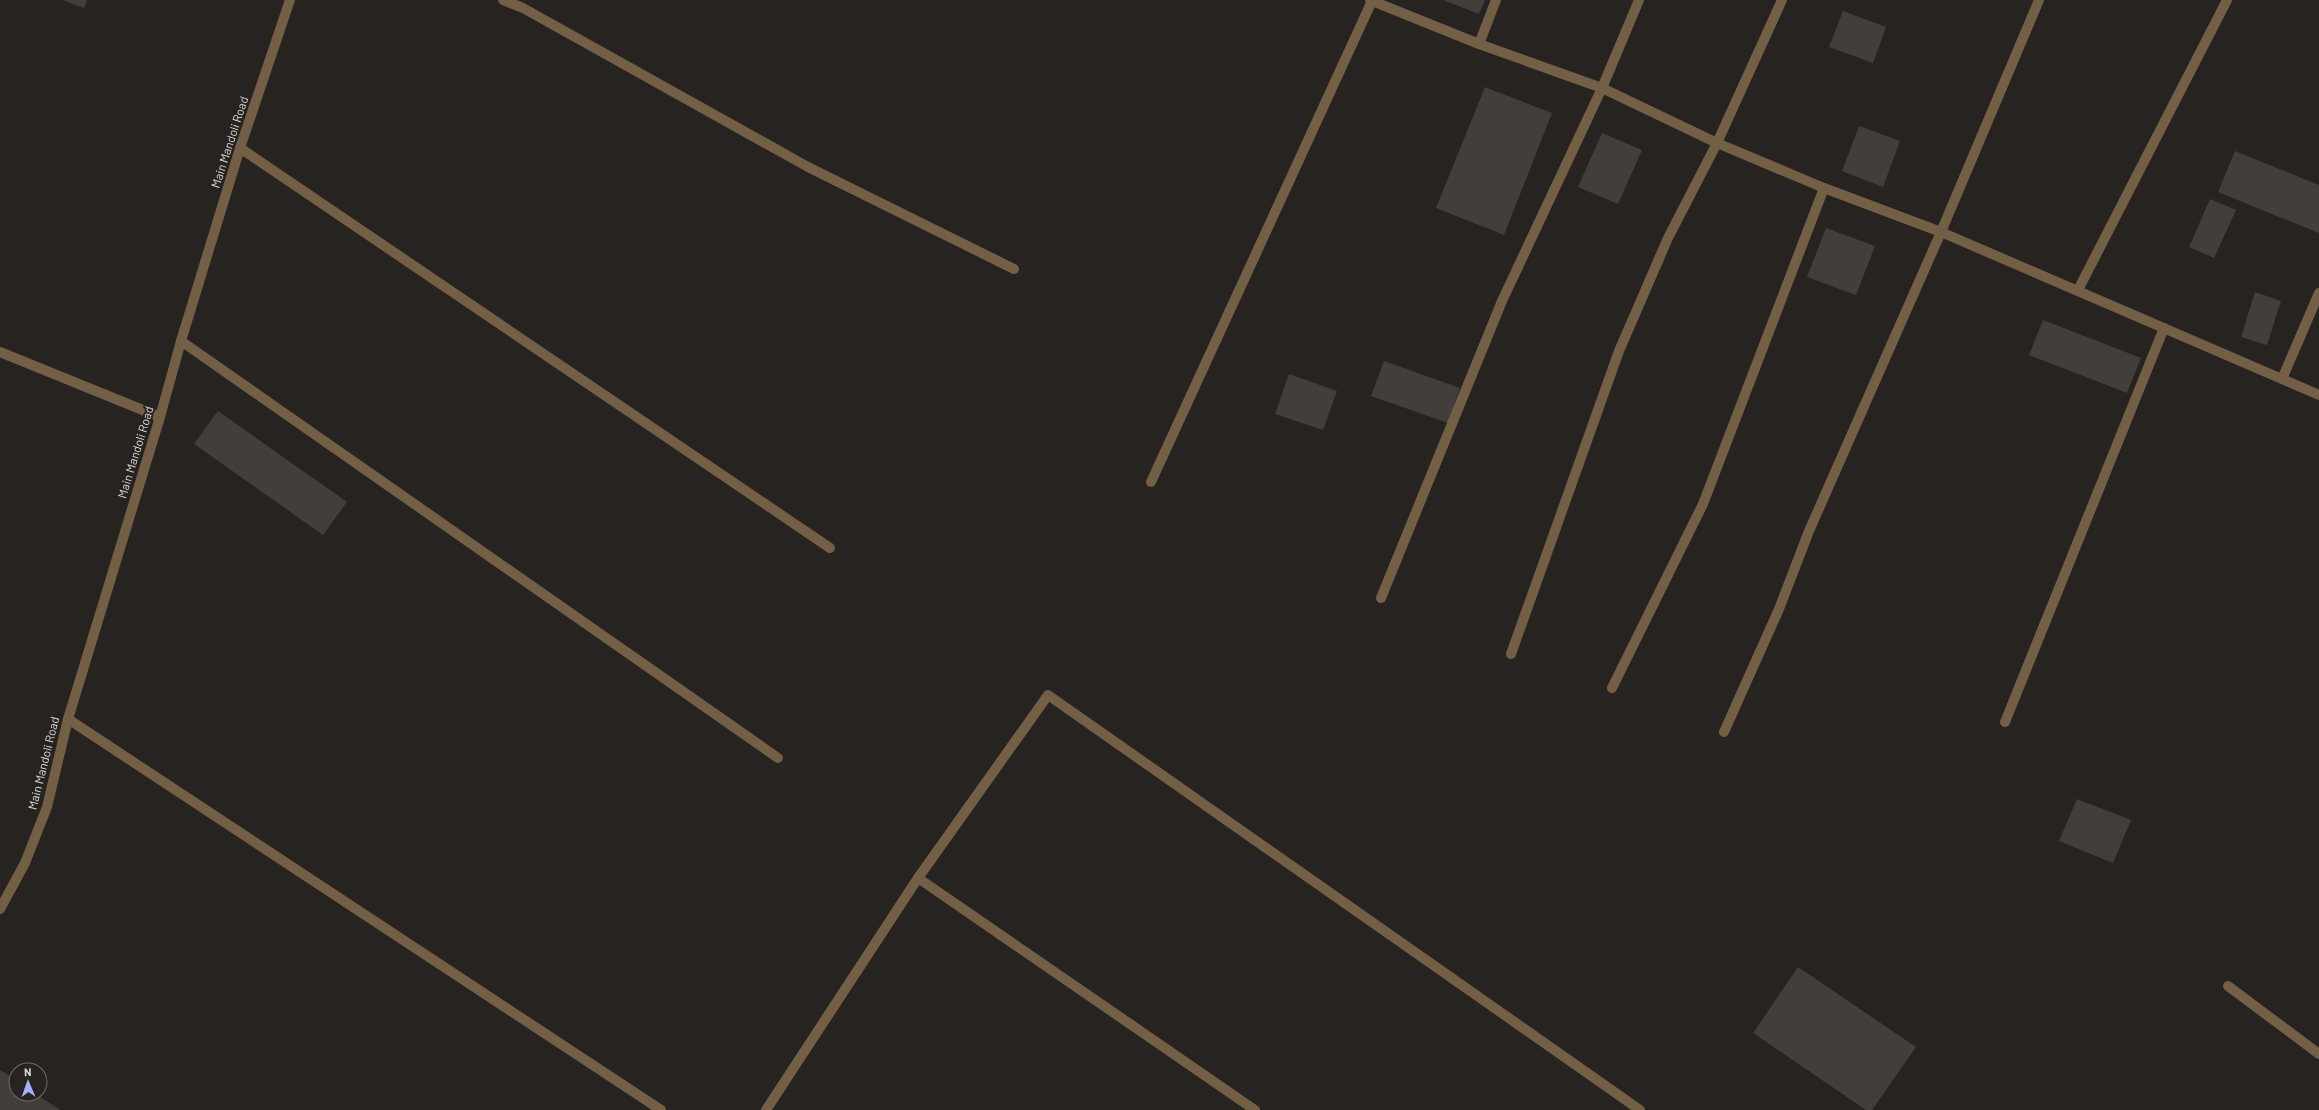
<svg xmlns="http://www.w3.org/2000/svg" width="2319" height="1110" viewBox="0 0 2319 1110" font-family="Barlow,sans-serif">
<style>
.building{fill:#423f3b}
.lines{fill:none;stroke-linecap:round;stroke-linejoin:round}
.service{stroke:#735f46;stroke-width:10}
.minor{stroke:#735f46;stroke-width:10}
.tertiary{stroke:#735f46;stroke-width:10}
.labels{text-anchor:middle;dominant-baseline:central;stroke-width:4;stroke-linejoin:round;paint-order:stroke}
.street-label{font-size:12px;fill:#dcdbd8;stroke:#262320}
</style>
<rect width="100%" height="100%" fill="#262320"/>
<g class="building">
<path d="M 62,0 L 87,0 L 84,8 Z"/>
<path d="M 1443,0 L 1485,0 L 1479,14 Z"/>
<path d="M 1843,11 L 1886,27 L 1873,63 L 1829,47 Z"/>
<path d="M 1485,87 L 1552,113 L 1504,235 L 1436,208 Z"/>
<path d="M 1859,126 L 1900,141 L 1883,187 L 1842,171 Z"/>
<path d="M 1602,133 L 1642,150 L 1618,204 L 1578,187 Z"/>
<path d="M 2235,151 L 2319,185 L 2319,233 L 2218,192 Z"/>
<path d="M 2210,199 L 2236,210 L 2214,258 L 2189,247 Z"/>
<path d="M 1826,228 L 1875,246 L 1856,295 L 1807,277 Z"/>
<path d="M 2255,292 L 2281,301 L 2267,345 L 2241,337 Z"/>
<path d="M 2043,320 L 2141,358 L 2127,393 L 2029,355 Z"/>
<path d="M 1384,361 L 1460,388 L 1448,423 L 1371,396 Z"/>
<path d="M 1289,374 L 1337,391 L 1323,430 L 1275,414 Z"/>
<path d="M 218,411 L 347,502 L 323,535 L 194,444 Z"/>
<path d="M 2077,799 L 2131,820 L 2113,863 L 2059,841 Z"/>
<path d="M 1798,967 L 1916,1047 L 1872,1110 L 1866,1110 L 1753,1033 Z"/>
<path d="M 0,1070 L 16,1080 L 16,1094 L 36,1094 L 60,1110 L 0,1110 Z"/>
</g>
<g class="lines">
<path class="service" d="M 0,352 L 160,417"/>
<g class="minor">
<path d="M 503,0 L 523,8 L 808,167 L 1014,269"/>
<path d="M 1370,0 L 1479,44 L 1602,88 L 1717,143 L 1824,188 L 1941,232 L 2319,395"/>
<path d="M 1479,44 L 1496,0"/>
<path d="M 240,148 L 830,548"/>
<path d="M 2078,290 L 2227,0"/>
<path d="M 181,341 L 778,758"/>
<path d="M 2282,379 L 2319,293"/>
<path d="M 1151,482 L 1372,1"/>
<path d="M 1381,598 L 1502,301 L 1602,88 L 1639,0"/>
<path d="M 1511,654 L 1619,351 L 1668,238 L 1717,143 L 1782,0"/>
<path d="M 1612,688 L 1703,504 L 1824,188"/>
<path d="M 68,719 L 661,1110"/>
<path d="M 2005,722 L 2164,328"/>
<path d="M 1724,732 L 1779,609 L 1809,531 L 1941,232 L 2039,0"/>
<path d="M 918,878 L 1255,1110"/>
<path d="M 2228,986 L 2319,1054"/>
<path d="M 766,1110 L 918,878 L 1048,695 L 1640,1110"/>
</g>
<path class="tertiary" d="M 0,909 L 25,863 L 47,807 L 68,719 L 160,417 L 181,341 L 240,148 L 290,0"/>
</g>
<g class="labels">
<g class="street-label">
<text transform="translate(229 142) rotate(-72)">Main Mandoli Road</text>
<text transform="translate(135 452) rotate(-73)">Main Mandoli Road</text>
<text transform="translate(43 763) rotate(-76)">Main Mandoli Road</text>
</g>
</g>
<g transform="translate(28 1082) rotate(358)"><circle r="19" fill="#262320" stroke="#6f6d6a"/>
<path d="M0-3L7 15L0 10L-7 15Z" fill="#abaffb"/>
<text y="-6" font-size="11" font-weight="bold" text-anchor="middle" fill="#dcdbd8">N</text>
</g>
</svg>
